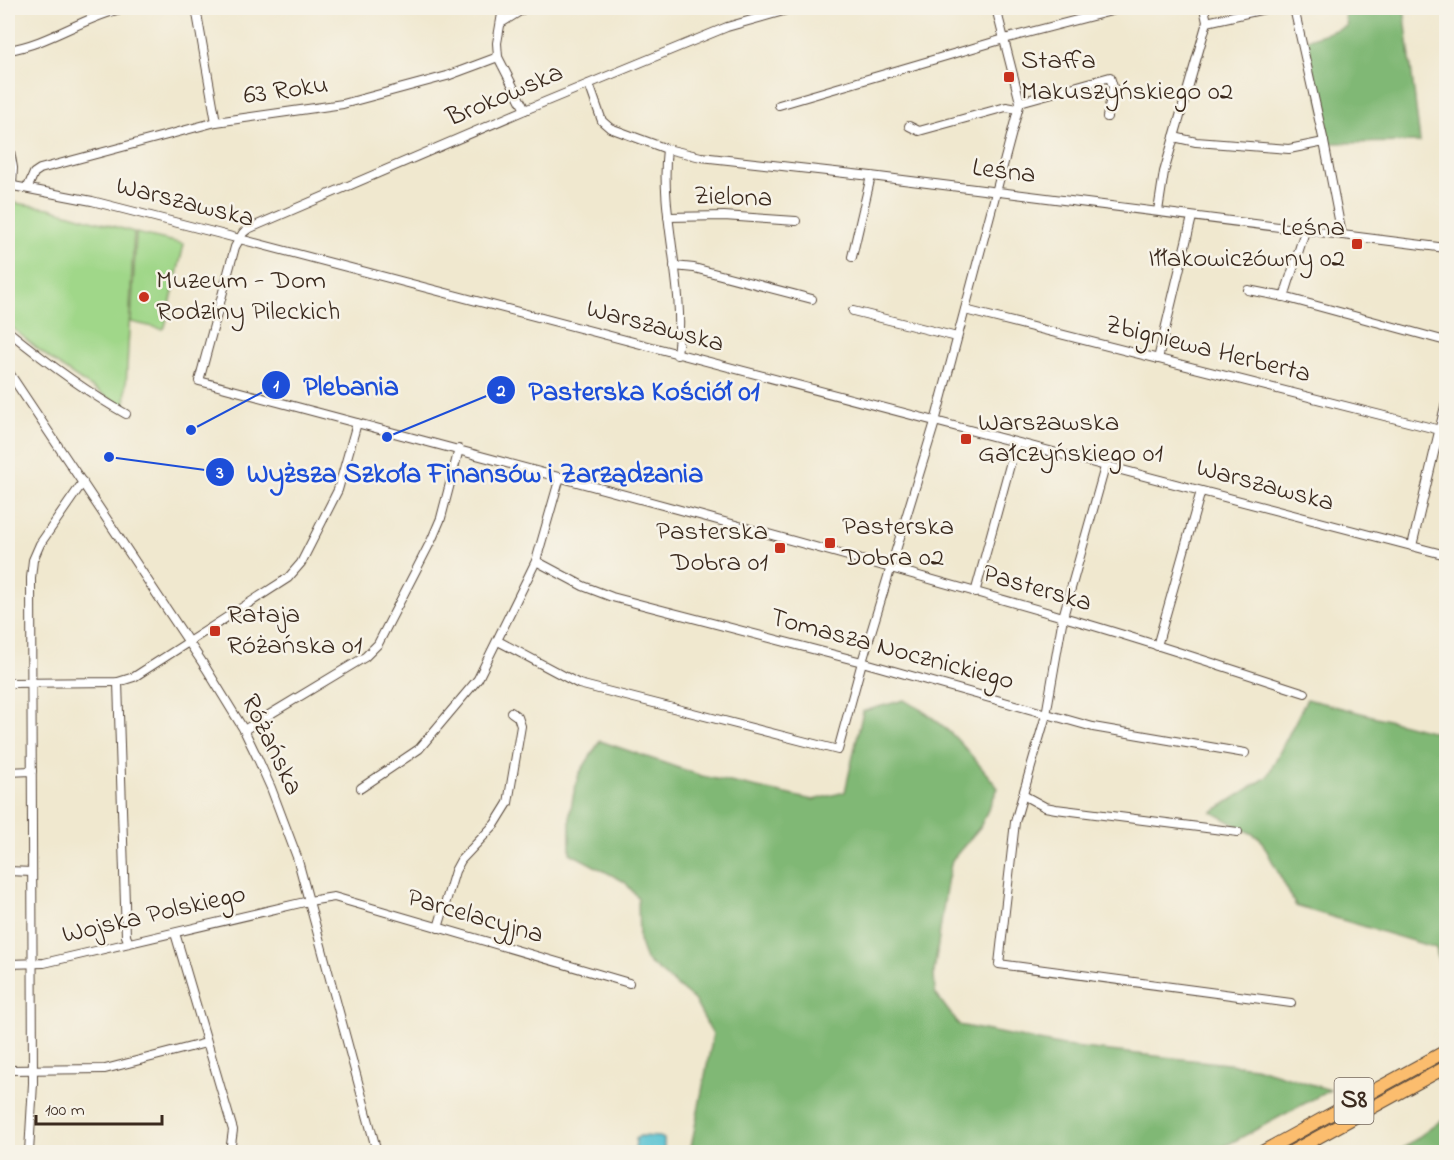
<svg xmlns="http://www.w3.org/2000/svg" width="1454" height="1160" viewBox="0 0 1454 1160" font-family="'Indie Flower',sans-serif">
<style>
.green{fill:#a0d789;stroke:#6e8054;stroke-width:1.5}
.forest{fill:#80b875;stroke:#5e714a;stroke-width:1.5}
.water{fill:#58c3d2;stroke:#4a7678;stroke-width:1.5}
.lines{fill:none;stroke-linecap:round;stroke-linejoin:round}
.minor-casing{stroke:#564639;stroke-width:10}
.highway-casing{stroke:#564639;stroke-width:14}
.minor{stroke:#fff;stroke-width:8}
.highway{stroke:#fbbd6e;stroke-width:12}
.poi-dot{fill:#c8321e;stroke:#f7f3e8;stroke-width:2}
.labels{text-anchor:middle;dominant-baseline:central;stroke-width:5;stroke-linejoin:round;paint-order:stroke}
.shield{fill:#f7f3e8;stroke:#73665b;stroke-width:1.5}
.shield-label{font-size:26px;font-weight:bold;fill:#3b2a1e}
.poi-label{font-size:27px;fill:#3b2a1e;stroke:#f7f3e8;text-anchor:start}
.street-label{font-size:27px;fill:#3b2a1e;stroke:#f7f3e8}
.leader{fill:none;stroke:#1d4ed8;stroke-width:2}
.callout-dot{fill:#1d4ed8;stroke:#f7f3e8;stroke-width:2}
.mark-label{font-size:18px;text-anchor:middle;font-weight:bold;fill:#fff}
.callout-label{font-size:28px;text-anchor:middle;font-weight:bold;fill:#1d4ed8;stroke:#f7f3e8;stroke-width:5;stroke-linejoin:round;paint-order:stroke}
</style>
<rect width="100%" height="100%" fill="#f7f3e8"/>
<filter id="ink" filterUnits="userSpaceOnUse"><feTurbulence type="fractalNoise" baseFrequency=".0167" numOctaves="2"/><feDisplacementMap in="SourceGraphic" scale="12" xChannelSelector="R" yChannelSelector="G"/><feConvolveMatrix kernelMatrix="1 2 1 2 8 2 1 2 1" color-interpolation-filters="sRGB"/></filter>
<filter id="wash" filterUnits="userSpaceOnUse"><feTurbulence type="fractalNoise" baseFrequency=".008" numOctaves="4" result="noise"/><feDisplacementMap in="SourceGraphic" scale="24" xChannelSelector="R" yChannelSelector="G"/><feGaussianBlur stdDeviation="1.35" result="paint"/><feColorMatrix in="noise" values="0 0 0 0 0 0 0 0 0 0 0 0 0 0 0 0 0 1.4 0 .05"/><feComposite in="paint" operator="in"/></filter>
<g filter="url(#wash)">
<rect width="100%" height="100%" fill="#f0e8cf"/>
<g class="green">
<path d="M 8,202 L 49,208 L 134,232 L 125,407 C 79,382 47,358 8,324 Z"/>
<path d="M 136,233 L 184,244 L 165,327 L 162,329 L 131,322 Z"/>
</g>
<g class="forest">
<path d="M 1343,8 L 1404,8 L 1420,142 L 1329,143 L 1306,40 L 1347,26 Z"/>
<path d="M 1307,699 L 1446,735 L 1446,995 L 1436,948 L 1296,906 L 1260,838 L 1212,812 L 1267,777 Z"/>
<path d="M 904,700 C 946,721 969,752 998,788 L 980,827 L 952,860 L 947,882 L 934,972 L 935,993 L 959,1025 L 1064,1046 L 1255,1067 L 1330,1090 L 1214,1152 L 690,1152 L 713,1035 L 694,1000 L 646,960 L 639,940 L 638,898 L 625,882 L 570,853 L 570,813 L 574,792 L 579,774 L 600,741 L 702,776 L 813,800 L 845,792 L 863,711 Z"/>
<path d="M 1446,1117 L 1446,1152 L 1398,1152 Z"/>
</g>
<path class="water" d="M 640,1136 L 660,1137 L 664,1139 L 664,1152 L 635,1152 L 636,1139 Z"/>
</g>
<g filter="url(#ink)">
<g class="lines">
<defs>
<g id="minor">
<path d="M 196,8 L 216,122"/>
<path d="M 503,8 L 497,43 L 498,57 L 525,110"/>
<path d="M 794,8 L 727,27 L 525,110 L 248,229 L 243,233 L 235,247 L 199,381 C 488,458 776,534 1063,617 C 1144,640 1225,667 1305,693"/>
<path d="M 1294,8 L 1324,142 L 1342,235"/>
<path d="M 1207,22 L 1269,8"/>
<path d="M 501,23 L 525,8"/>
<path d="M 8,50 C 49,44 83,17 124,8"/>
<path d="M 589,84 L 602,121 L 610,128 L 667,149 L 701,157 L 871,176 L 1446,248"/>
<path d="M 1020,102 L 1110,77 L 1113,87 L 1107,117"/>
<path d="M 779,105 L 1004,39 L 1123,8"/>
<path d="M 909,126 L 919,131 L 1006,107 L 1018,109"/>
<path d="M 1174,137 L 1196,142 L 1289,149 L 1324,142"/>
<path d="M 8,140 L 13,168 L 12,185"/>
<path d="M 667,149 C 659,217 687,287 677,355"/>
<path d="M 8,185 L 92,201 L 217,233 L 1446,555"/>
<path d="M 28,187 L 34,173 L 40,169 L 216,122 L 343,104 L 447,76 L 498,57"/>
<path d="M 1158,211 L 1164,172 L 1207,22 L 1204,8"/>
<path d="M 668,217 L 724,216 L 796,221"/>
<path d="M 852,257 L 871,176"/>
<path d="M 674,266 L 694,268 L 812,299"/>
<path d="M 1248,290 L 1284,297 L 1446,341"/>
<path d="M 1284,297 L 1305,231"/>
<path d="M 965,310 L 1440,430"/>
<path d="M 853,311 L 957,337"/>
<path d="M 8,331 C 46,362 83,390 126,414"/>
<path d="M 1158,359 L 1192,217"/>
<path d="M 8,371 L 206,668 L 244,730 L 258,759 L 271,788 L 297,857 L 377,1152"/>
<path d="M 1105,467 L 1063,617 L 1046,715 L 1015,822 L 999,964 L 1291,1003"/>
<path d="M 1412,546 L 1446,402"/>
<path d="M 536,561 L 583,586 L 612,597 L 862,662 L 1093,727 L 1245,753"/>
<path d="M 975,593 L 1016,443"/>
<path d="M 498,641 L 579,684 L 838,750 L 862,662 L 935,422 L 1020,102 L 996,8"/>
<path d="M 1157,646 L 1201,491"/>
<path d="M 118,682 L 126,936 L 129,943"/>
<path d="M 8,683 L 118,682 L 134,677 L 288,578 L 301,563 L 338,490 L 357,423"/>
<path d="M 244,730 L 365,657 L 378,644 L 432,539 L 441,518 L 459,449"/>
<path d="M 8,772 L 32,771"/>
<path d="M 361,788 L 419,749 L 478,679 L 536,561 L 560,477"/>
<path d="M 1023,795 L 1045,807 L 1056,809 L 1238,832"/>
<path d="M 8,871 L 32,872"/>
<path d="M 438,928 L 455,871 L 461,860 L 495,824 L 508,803 L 521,726 L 518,717 L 511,712"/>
<path d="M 175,933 L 233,1130 L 230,1152"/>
<path d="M 8,964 L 44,963 L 309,901 L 334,897 L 629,983"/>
<path d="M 8,1070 L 105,1069 L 206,1043"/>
<path d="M 29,1152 L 33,1083 L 31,578 L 33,560 L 40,544 L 83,482"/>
</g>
<g id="highway">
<path d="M 1262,1152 L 1446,1051"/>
<path d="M 1291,1152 L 1446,1067"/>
</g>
</defs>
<use href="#minor" class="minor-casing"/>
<use href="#highway" class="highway-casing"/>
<use href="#minor" class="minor"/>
<use href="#highway" class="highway"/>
</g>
</g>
<g class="poi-dot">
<rect x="1003" y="71" width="12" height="12" rx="3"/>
<rect x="1351" y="238" width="12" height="12" rx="3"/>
<circle cx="144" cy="297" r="6"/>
<rect x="960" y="433" width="12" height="12" rx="3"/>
<rect x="824" y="537" width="12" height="12" rx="3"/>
<rect x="774" y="542" width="12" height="12" rx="3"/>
<rect x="209" y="625" width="12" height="12" rx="3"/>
</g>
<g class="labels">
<rect class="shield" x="1334.5" y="1078" width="39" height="46" rx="4.5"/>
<g class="shield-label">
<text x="1354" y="1101">S8</text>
</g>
<g class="poi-label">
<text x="1021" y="61">Staffa<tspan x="1021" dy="31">Makuszyńskiego 02</tspan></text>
<text x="1345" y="228" text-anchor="end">Leśna<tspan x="1345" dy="31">Iłłakowiczówny 02</tspan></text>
<text x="156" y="281">Muzeum - Dom<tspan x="156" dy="31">Rodziny Pileckich</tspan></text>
<text x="978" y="423">Warszawska<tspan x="978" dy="31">Gałczyńskiego 01</tspan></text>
<text x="842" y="527">Pasterska<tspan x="842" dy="31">Dobra 02</tspan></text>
<text x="768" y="532" text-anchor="end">Pasterska<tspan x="768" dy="31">Dobra 01</tspan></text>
<text x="227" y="615">Rataja<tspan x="227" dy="31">Różańska 01</tspan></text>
</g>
<g class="street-label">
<text transform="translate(286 91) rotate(-8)">63 Roku</text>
<text transform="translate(505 96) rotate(-23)">Brokowska</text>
<text transform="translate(1004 172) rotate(7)">Leśna</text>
<text transform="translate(733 198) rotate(2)">Zielona</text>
<text transform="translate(185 203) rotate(14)">Warszawska</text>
<text transform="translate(655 327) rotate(15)">Warszawska</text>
<text transform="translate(1208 350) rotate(14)">Zbigniewa Herberta</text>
<text transform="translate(1265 486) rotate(15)">Warszawska</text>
<text transform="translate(1037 589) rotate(16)">Pasterska</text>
<text transform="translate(892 650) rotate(15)">Tomasza Nocznickiego</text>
<text transform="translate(271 745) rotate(64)">Różańska</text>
<text transform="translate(154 915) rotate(-13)">Wojska Polskiego</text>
<text transform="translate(475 917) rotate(16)">Parcelacyjna</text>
</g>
</g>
<path class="leader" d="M191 430L276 385M387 437L501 390M109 457L220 472"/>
<g class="callout-dot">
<circle cx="191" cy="430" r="6"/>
<circle cx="387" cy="437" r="6"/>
<circle cx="109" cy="457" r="6"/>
<circle cx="276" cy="385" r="15"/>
<circle cx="501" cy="390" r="15"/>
<circle cx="220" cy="472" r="15"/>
</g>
<g class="mark-label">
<text x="276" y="391">1</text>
<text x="501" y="396">2</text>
<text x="220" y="478">3</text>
</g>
<g class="callout-label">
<text x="351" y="395">Plebania</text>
<text x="644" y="400">Pasterska Kościół 01</text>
<text x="475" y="482">Wyższa Szkoła Finansów i Zarządzania</text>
</g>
<rect width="1454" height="1160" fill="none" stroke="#f7f3e8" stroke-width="30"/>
<path d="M36 1115v9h126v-9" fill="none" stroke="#3b2a1e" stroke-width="3"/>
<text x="45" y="1115" font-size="18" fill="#3b2a1e" stroke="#f7f3e8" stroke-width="4.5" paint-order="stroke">100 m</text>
</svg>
